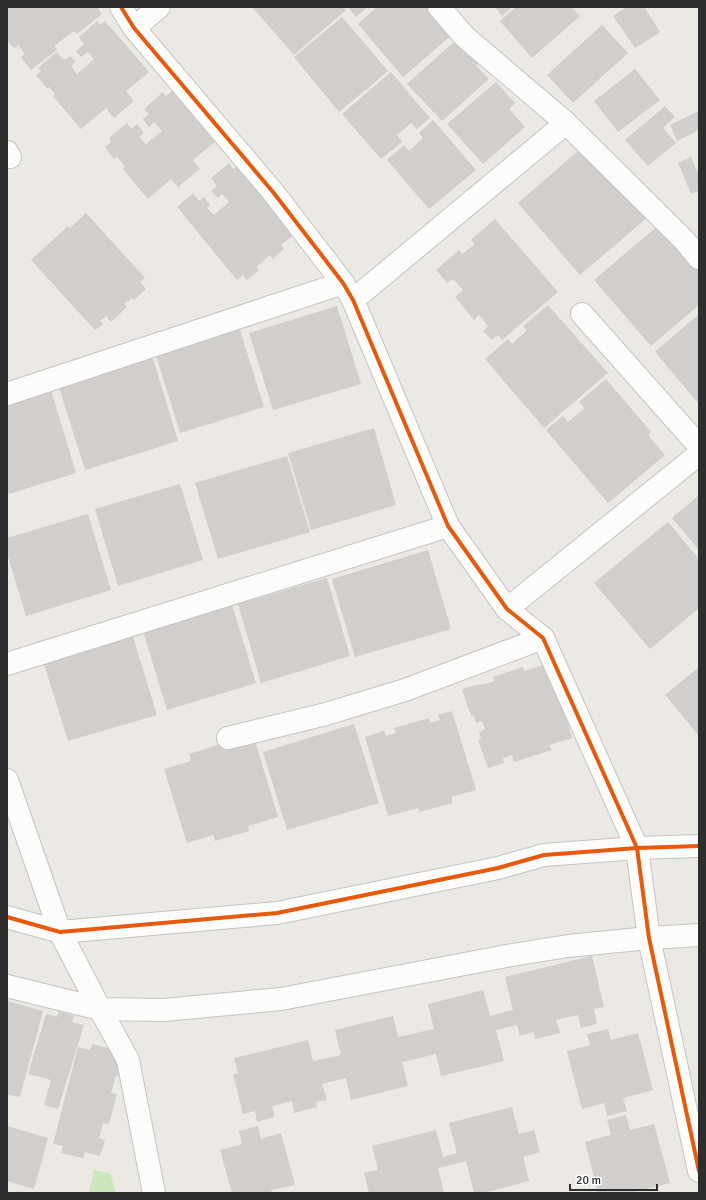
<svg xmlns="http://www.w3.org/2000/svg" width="706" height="1200" viewBox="0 0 706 1200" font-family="Signika,sans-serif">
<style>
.green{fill:#cee6be}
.building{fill:#d1cecb}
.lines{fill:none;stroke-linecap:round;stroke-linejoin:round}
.minor-casing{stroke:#c5c4c5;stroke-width:24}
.tertiary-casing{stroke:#c5c4c5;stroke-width:24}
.minor{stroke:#fcfcfb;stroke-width:22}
.tertiary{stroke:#fcfcfb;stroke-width:22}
.cycleway-casing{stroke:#fff;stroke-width:6}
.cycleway{stroke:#e8590c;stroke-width:4}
</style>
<rect width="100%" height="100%" fill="#ece8e4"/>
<path class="green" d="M 94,1170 L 110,1173 L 116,1193 L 89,1193 Z"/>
<g class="building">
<path d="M 7,7 L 97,7 L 102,14 L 77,34 L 74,31 L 54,46 L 57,50 L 31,70 L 21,57 L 25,54 L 18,45 L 14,48 L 7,40 Z"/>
<path d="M 252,7 L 343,7 L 346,10 L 294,55 Z"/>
<path d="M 348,7 L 368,7 L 356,17 Z"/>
<path d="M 377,7 L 430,7 L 453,34 L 403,77 L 358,24 Z"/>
<path d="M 495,7 L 512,7 L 502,16 Z"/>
<path d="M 516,7 L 571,7 L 580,16 L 532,58 L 500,21 Z"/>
<path d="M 627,7 L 644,7 L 660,32 L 635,48 L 613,16 Z"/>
<path d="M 342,17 L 388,71 L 339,112 L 294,57 Z"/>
<path d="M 97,21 L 100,25 L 105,21 L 149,72 L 126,91 L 134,101 L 114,118 L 106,108 L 81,129 L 53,96 L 55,94 L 49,87 L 47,88 L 36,75 L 41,71 L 38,68 L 57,52 L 64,60 L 70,56 L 76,62 L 71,66 L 77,74 L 94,59 L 88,52 L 81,57 L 76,51 L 84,44 L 79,37 Z"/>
<path d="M 602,25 L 628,53 L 573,103 L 547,75 Z"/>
<path d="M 455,41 L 480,63 L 476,66 L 489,79 L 442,121 L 407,84 Z"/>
<path d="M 635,69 L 660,100 L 618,132 L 594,101 Z"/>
<path d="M 391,72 L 430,118 L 417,129 L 411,123 L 397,135 L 402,142 L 381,159 L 342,114 Z"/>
<path d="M 496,82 L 515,103 L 509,109 L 525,127 L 483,164 L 447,124 Z"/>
<path d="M 172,91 L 215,142 L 193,160 L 200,169 L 178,187 L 171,179 L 148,199 L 123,169 L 125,166 L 117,157 L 114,159 L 105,147 L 111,142 L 109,138 L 127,123 L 131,129 L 137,124 L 144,133 L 139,137 L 146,144 L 162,131 L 154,122 L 149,127 L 143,119 L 149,114 L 144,109 L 163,92 L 166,96 Z"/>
<path d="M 665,106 L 675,117 L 663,128 L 676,143 L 648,166 L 625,140 Z"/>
<path d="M 699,111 L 699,130 L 677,141 L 670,125 Z"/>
<path d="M 433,120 L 476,170 L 429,209 L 387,160 L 404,145 L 409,151 L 423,138 L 419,133 Z"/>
<path d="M 586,144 L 649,216 L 580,275 L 518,203 Z"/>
<path d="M 691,157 L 698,173 L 699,173 L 699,191 L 691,194 L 678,163 Z"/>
<path d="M 229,163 L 233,169 L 241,163 L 251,176 L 247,179 L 254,186 L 258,183 L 295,234 L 281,245 L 284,249 L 273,259 L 270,255 L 256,267 L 259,270 L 247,280 L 243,275 L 237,280 L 177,207 L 193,193 L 199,201 L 204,197 L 210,205 L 207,208 L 214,215 L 229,202 L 222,194 L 218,198 L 211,191 L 217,186 L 211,178 Z"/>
<path d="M 86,213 L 145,278 L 140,282 L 146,289 L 134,300 L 132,298 L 124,304 L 127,307 L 111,322 L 106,316 L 100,321 L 103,324 L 95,330 L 31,260 L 68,226 L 70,228 Z"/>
<path d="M 495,219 L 558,292 L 502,340 L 498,335 L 492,340 L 483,331 L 488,326 L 479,315 L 474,320 L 455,297 L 463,290 L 453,279 L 447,283 L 436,270 L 459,250 L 462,254 L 475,244 L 471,240 Z"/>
<path d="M 660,224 L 699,269 L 699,305 L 651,346 L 594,280 Z"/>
<path d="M 548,305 L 608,373 L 544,428 L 485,359 L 508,339 L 512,344 L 527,330 L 523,326 Z"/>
<path d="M 337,306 L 361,384 L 273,410 L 249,333 Z"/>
<path d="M 699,314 L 699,404 L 655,352 Z"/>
<path d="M 240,330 L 264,407 L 180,433 L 156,355 Z"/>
<path d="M 151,352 L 178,441 L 85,470 L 57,381 Z"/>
<path d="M 606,379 L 651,432 L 648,435 L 665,455 L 608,503 L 546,430 L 563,416 L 568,422 L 585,408 L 579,402 Z"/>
<path d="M 50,387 L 76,473 L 9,494 L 7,489 L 7,400 Z"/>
<path d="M 374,428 L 396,505 L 311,530 L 288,453 Z"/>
<path d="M 287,456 L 310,532 L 218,559 L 195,483 Z"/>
<path d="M 180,484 L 203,560 L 118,586 L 95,509 Z"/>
<path d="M 699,495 L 699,550 L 672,518 Z"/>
<path d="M 88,514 L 111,590 L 26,616 L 7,553 L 7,538 Z"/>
<path d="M 668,522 L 699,559 L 699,608 L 650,649 L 594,583 Z"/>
<path d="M 428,550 L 451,629 L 355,657 L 332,579 Z"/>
<path d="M 327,578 L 350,656 L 261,683 L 238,604 Z"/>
<path d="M 232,605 L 256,683 L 167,710 L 143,631 Z"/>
<path d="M 133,637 L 157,715 L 68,741 L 44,664 Z"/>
<path d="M 547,664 L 563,709 L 569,707 L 575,723 L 568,725 L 572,738 L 549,745 L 552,750 L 514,762 L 512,755 L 503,758 L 504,763 L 488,768 L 478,740 L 481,739 L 479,732 L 485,729 L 482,721 L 476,723 L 474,715 L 471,716 L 462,689 L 480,684 L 481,685 L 495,681 L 493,677 L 523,667 L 524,671 Z"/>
<path d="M 699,667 L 699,736 L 665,695 Z"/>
<path d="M 452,711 L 476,790 L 451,797 L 453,803 L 419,812 L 418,808 L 388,816 L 365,737 L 384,731 L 386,736 L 396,733 L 394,728 L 429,718 L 430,723 L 440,720 L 438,715 Z"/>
<path d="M 354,724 L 379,803 L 287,830 L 263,752 Z"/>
<path d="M 255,741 L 278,817 L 248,826 L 249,831 L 215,841 L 213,835 L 187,843 L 164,769 L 191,761 L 189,754 L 223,743 L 225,751 Z"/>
<path d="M 592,956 L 604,1007 L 594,1009 L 597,1024 L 581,1028 L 578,1015 L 556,1020 L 560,1033 L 535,1039 L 534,1032 L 520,1036 L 517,1025 L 496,1030 L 504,1061 L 441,1076 L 436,1054 L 402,1062 L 408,1086 L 351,1100 L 346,1078 L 322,1084 L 327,1100 L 316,1102 L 317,1107 L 294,1113 L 292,1101 L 272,1106 L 275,1117 L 257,1122 L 255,1111 L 243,1114 L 233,1074 L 238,1073 L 234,1058 L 308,1040 L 313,1061 L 341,1055 L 335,1030 L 393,1016 L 398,1037 L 434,1029 L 428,1004 L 483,990 L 490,1016 L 513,1010 L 505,977 Z"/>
<path d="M 7,1001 L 43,1011 L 20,1097 L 7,1094 Z"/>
<path d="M 59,1011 L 74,1016 L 72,1022 L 84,1025 L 58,1109 L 44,1105 L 51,1080 L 28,1074 L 46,1014 L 57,1017 Z"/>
<path d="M 608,1029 L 611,1040 L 638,1033 L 653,1090 L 623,1098 L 627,1111 L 607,1116 L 604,1103 L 582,1109 L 567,1051 L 590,1045 L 587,1034 Z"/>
<path d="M 92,1044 L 116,1050 L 126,1059 L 121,1077 L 116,1076 L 111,1093 L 117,1094 L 109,1124 L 103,1123 L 99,1138 L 105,1140 L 100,1156 L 85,1152 L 83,1158 L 61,1153 L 63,1146 L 53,1144 L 78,1047 L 90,1050 Z"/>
<path d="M 512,1107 L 519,1134 L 534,1130 L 540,1152 L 523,1157 L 529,1181 L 483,1193 L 474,1193 L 466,1161 L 438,1168 L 444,1193 L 389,1193 L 389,1192 L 369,1193 L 364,1173 L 378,1170 L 372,1146 L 436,1130 L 443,1157 L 457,1153 L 449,1123 Z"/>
<path d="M 626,1115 L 630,1130 L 654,1124 L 670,1183 L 629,1193 L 598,1193 L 585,1142 L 611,1135 L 607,1120 Z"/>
<path d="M 7,1126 L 48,1138 L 34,1189 L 7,1181 Z"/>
<path d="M 258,1126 L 261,1139 L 281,1133 L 295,1185 L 271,1190 L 272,1193 L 232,1193 L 220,1150 L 242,1144 L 239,1131 Z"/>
</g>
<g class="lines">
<defs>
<g id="minor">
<path d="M 121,7 L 134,28 L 273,192 L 343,283 L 353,300 L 448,526 L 507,609 L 543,638 L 637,848 L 699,846"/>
<path d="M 439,7 L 465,37 L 566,123 L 684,240 L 699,258"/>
<path d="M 134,28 L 159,7"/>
<path d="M 7,152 L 10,157"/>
<path d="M 353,300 L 566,123"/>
<path d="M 582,314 L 699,446"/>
<path d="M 7,394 L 343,283"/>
<path d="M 507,609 L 699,454"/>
<path d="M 7,664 L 448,526"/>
<path d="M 228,738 L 326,714 L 405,690 L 543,638"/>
<path d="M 7,780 L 60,932 L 100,1009 L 128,1060 L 154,1193"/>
<path d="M 649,938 L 699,935"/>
</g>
<g id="tertiary">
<path d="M 7,917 L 60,932 L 277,913 L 498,868 L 544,855 L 637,848 L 649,938 L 699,1171"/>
<path d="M 7,986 L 100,1009 L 164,1010 L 281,999 L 512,955 L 568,946 L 649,938"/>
</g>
</defs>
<use href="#minor" class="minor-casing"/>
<use href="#tertiary" class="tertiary-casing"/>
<use href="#minor" class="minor"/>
<use href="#tertiary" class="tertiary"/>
<defs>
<g id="cycleway">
<path d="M 121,7 L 134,28 L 273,192 L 343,283 L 353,300 L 448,526 L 507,609 L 543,638 L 637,848 L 649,938 L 699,1171"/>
<path d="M 7,917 L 60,932 L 277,913 L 498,868 L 544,855 L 637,848 L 699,846"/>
</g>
</defs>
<use href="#cycleway" class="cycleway-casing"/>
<use href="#cycleway" class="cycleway"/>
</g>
<rect width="706" height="1200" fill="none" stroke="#2e2e2e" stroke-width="16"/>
<path d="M570 1184v6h87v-6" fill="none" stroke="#2e2e2e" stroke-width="2"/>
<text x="576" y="1184" font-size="12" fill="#2e2e2e" stroke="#ffffff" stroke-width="3" paint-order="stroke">20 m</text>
</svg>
